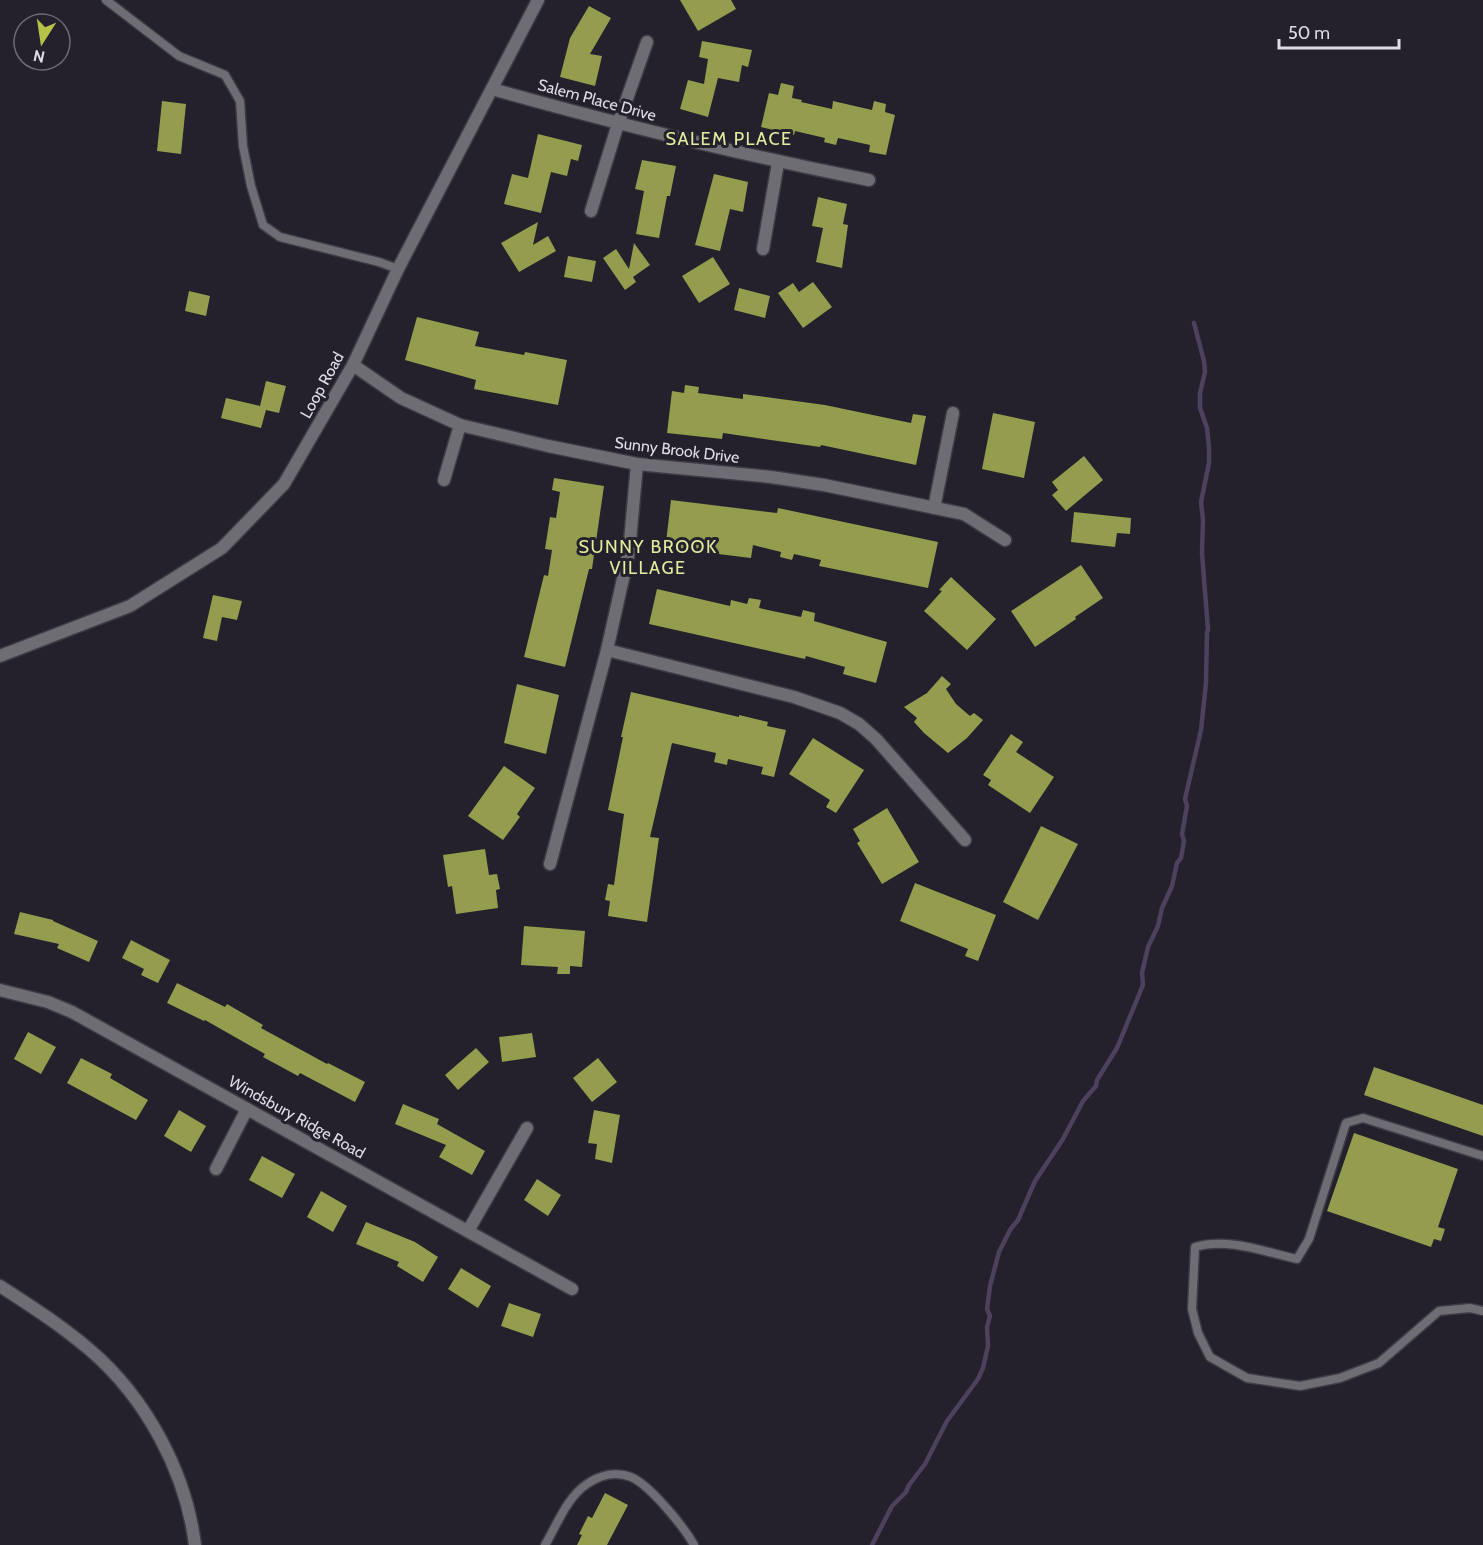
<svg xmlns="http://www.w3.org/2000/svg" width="1483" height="1545" viewBox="0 0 1483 1545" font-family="Cabin,sans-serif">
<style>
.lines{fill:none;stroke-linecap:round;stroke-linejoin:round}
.stream{stroke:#4d425e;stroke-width:4.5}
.building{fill:#949d4e}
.service-casing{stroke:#3e3a46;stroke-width:11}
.minor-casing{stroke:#3e3a46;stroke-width:15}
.service{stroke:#6f6d74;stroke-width:8}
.minor{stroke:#6f6d74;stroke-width:12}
.labels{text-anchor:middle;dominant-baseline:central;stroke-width:6;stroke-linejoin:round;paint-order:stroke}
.street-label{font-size:16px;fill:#dedce4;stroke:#24202c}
.neighbourhood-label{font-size:18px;letter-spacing:1.5px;fill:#e1ec9e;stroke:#24202c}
</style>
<rect width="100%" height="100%" fill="#24202c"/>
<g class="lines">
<path class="stream" d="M 872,1545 L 892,1506 L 906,1492 L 909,1485 L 925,1464 L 947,1421 L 978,1379 L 983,1368 L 988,1346 L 987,1327 L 990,1316 L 987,1309 L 990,1286 L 999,1252 L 1010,1230 L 1018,1220 L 1035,1181 L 1063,1139 L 1083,1101 L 1096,1086 L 1097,1080 L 1117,1048 L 1143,985 L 1142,973 L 1148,947 L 1158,926 L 1162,908 L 1172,886 L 1177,863 L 1181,858 L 1184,841 L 1182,834 L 1187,806 L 1185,799 L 1201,730 L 1206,683 L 1207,632 L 1208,630 L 1202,553 L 1203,520 L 1201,502 L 1209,463 L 1209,447 L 1207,428 L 1200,408 L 1200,393 L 1205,372 L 1204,361 L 1194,323"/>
</g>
<g class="building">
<path d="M 680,0 L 731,0 L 736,9 L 698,31 Z"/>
<path d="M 589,6 L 611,18 L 590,54 L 602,56 L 595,86 L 560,77 L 570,38 Z"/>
<path d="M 702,41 L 752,50 L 748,67 L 742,65 L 739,82 L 718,78 L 708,117 L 680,109 L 688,80 L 704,84 L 708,59 L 699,57 Z"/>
<path d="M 781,83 L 794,86 L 792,98 L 802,100 L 801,102 L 832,109 L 833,101 L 872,110 L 874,101 L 886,104 L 885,112 L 895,115 L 886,155 L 869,152 L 870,145 L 838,138 L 836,145 L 824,142 L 825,138 L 795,131 L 794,135 L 761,127 L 769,93 L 778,95 Z"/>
<path d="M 162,101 L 186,104 L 181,154 L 157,151 Z"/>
<path d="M 538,134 L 582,145 L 578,161 L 571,159 L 567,176 L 551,172 L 541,213 L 504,204 L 512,174 L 528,178 Z"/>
<path d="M 642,160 L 676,166 L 670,196 L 667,196 L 659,238 L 636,234 L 644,191 L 635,189 Z"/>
<path d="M 714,174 L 748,182 L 743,212 L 730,209 L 720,251 L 695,245 Z"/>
<path d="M 818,197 L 847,204 L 843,224 L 848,225 L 842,268 L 816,262 L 823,228 L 812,226 Z"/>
<path d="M 538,222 L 533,245 L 548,236 L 556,251 L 519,272 L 501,243 Z"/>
<path d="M 634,243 L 650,265 L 633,277 L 636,282 L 625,290 L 603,258 L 616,249 L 629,269 Z"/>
<path d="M 568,256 L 596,261 L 592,282 L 564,277 Z"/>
<path d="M 713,257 L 730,284 L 699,303 L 682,276 Z"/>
<path d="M 813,282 L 832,307 L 803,328 L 778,293 L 793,283 L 799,292 Z"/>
<path d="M 739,288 L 770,296 L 765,318 L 734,310 Z"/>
<path d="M 189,291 L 210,296 L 206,316 L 185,311 Z"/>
<path d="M 417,317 L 479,332 L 475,346 L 524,355 L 525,352 L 567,360 L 558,405 L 474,389 L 476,380 L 405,360 Z"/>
<path d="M 266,381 L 286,386 L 279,413 L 266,410 L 261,428 L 221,418 L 226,398 L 260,406 Z"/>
<path d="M 685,385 L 699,387 L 698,393 L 743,399 L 743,394 L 825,405 L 911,423 L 913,414 L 926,416 L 916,465 L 821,445 L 820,447 L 723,433 L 722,439 L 667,433 L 672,391 L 684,393 Z"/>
<path d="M 993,413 L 1035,422 L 1024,478 L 982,469 Z"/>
<path d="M 1084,456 L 1103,480 L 1066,511 L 1052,495 L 1058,490 L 1052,482 Z"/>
<path d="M 554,478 L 604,486 L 592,569 L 589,569 L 565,667 L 524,657 L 544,575 L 548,576 L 552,550 L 545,549 L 550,517 L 556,518 L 560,492 L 552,490 Z"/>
<path d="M 671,500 L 777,513 L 778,508 L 938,542 L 928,588 L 819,566 L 821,560 L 794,554 L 792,560 L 780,557 L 781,552 L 753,545 L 751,558 L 677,549 L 678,543 L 666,542 Z"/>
<path d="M 1074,512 L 1131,518 L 1130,534 L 1117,533 L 1115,547 L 1071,542 Z"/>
<path d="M 1081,565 L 1103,598 L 1075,617 L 1076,619 L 1035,647 L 1011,611 Z"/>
<path d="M 951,577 L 996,619 L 967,650 L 924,611 L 942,591 L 939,590 Z"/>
<path d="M 657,589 L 730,606 L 731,600 L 747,604 L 749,598 L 761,600 L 759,608 L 801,617 L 803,610 L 815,613 L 814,621 L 887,642 L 876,683 L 843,674 L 845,667 L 806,656 L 805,659 L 649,624 Z"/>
<path d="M 213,595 L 242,601 L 237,620 L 222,617 L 217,641 L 203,638 Z"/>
<path d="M 942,676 L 951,684 L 946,689 L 956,704 L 970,716 L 974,713 L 983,720 L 967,738 L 948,753 L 924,733 L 914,722 L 917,718 L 904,707 L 927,693 Z"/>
<path d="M 517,684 L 559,695 L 546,754 L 504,743 Z"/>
<path d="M 631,692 L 739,717 L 739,715 L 768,722 L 767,726 L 786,730 L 774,777 L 761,774 L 763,767 L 728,759 L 727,765 L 714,762 L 716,753 L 672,743 L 650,837 L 659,838 L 647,922 L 608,916 L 610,901 L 605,900 L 608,884 L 614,885 L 624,814 L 608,810 L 623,737 L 621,737 Z"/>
<path d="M 1011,734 L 1023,742 L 1016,752 L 1054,777 L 1030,813 L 988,785 L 991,780 L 983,775 Z"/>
<path d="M 813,738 L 864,770 L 836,813 L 826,807 L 830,800 L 789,774 Z"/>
<path d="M 504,766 L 535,788 L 517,814 L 520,817 L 503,840 L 468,816 Z"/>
<path d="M 887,808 L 919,862 L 882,884 L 857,843 L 860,841 L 853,829 Z"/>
<path d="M 1041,826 L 1078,844 L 1038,920 L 1003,902 Z"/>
<path d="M 485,849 L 489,875 L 497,874 L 500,889 L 496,890 L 498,908 L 456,914 L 452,886 L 448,887 L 443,855 Z"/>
<path d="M 915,883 L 996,915 L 978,961 L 965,956 L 968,949 L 900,921 Z"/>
<path d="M 20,912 L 53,920 L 53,921 L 98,941 L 89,962 L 57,948 L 59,944 L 14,934 Z"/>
<path d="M 524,926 L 585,931 L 582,967 L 570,966 L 570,974 L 557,974 L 558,967 L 521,965 Z"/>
<path d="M 131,940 L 170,960 L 158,983 L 141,975 L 144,969 L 122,958 Z"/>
<path d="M 177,983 L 225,1007 L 227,1004 L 263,1025 L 261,1028 L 327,1064 L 328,1063 L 365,1082 L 355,1102 L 300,1073 L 298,1076 L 263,1057 L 265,1054 L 205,1020 L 204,1021 L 167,1003 Z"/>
<path d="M 28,1032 L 56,1047 L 41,1074 L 14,1059 Z"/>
<path d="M 532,1033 L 536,1057 L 502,1062 L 499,1037 Z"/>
<path d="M 476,1048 L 489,1062 L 458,1090 L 445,1075 Z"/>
<path d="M 81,1058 L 112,1074 L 110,1078 L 148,1100 L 136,1120 L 67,1083 Z"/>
<path d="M 598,1058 L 617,1082 L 592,1102 L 573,1078 Z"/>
<path d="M 1374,1067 L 1483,1105 L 1483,1136 L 1364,1095 Z"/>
<path d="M 403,1104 L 439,1119 L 437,1124 L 485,1151 L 472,1175 L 439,1157 L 446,1145 L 395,1124 Z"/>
<path d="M 179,1110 L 206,1126 L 191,1152 L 164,1136 Z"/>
<path d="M 594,1110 L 620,1115 L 612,1163 L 595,1159 L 597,1144 L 588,1143 Z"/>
<path d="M 1354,1133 L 1458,1169 L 1438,1227 L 1445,1229 L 1441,1241 L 1434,1239 L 1431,1247 L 1327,1211 Z"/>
<path d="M 262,1156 L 295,1174 L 282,1198 L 249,1180 Z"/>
<path d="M 537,1179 L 561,1195 L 548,1216 L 524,1200 Z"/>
<path d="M 321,1191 L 347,1206 L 333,1232 L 307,1217 Z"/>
<path d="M 366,1222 L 415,1242 L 438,1257 L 423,1282 L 397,1266 L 399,1262 L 356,1244 Z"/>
<path d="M 461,1268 L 491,1286 L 478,1308 L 448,1289 Z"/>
<path d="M 509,1303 L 541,1314 L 533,1337 L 501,1326 Z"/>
<path d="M 605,1493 L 628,1505 L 607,1545 L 577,1545 L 582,1535 L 579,1534 L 588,1516 L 592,1518 Z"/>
</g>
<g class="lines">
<defs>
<g id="service">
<path d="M 106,0 L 179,56 L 225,75 L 240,101 L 243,146 L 251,186 L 263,225 L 280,237 L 379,262 L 398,269"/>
<path d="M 1483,1156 L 1363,1118 L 1346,1123 L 1309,1239 L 1297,1259 C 1265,1252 1227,1237 1195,1247 L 1192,1309 L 1198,1333 L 1210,1357 L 1247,1378 L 1300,1386 L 1340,1378 L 1379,1363 L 1439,1311 L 1470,1308 L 1483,1311"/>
<path d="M 545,1545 C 557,1525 567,1497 587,1484 C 600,1475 616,1471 631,1477 C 650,1485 684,1527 694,1545"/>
</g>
<g id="minor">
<path d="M 492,89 C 617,124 742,155 869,180"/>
<path d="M 591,211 L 618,124 L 647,42"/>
<path d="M 763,249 L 778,163"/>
<path d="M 353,365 L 401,398 L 460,425 L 548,446 L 637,464 L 771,477 L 824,485 L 964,514 L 1005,540"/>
<path d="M 444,480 L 460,425"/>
<path d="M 934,508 L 953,413"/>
<path d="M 607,650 L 794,697 L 840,713 L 859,724 L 876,739 L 965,840"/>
<path d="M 0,656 L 130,606 L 222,548 L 284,484 L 353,365 L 398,269 L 538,0"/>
<path d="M 550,864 L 607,650 L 629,552 L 637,464"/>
<path d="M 0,990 L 48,1002 L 72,1012 L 572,1289"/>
<path d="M 216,1169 L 247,1109"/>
<path d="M 468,1231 L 527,1128"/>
<path d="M 0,1286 C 31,1306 62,1326 90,1350 C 146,1398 186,1472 195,1545"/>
</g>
</defs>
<use href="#service" class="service-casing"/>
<use href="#minor" class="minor-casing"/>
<use href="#service" class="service"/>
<use href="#minor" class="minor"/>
</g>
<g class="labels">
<g class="street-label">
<text transform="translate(597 100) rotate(15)">Salem Place Drive</text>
<text transform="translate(322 385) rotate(-61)">Loop Road</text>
<text transform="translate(677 450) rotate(7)">Sunny Brook Drive</text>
<text transform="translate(297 1117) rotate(29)">Windsbury Ridge Road</text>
</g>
<g class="neighbourhood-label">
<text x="729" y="139">SALEM PLACE</text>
<text x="648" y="547">SUNNY BROOK<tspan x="648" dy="21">VILLAGE</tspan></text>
</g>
</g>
<g transform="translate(42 42) rotate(192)"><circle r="28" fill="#24202c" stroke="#6e6b76" stroke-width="1.5"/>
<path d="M0-4.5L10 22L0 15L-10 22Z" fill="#b5c249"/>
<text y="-9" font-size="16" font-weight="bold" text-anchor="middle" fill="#dedce4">N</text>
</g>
<path d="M1279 39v9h120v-9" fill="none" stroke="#dedce4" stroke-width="3"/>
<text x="1288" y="39" font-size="18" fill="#dedce4" stroke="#24202c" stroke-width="4.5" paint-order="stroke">50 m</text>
</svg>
